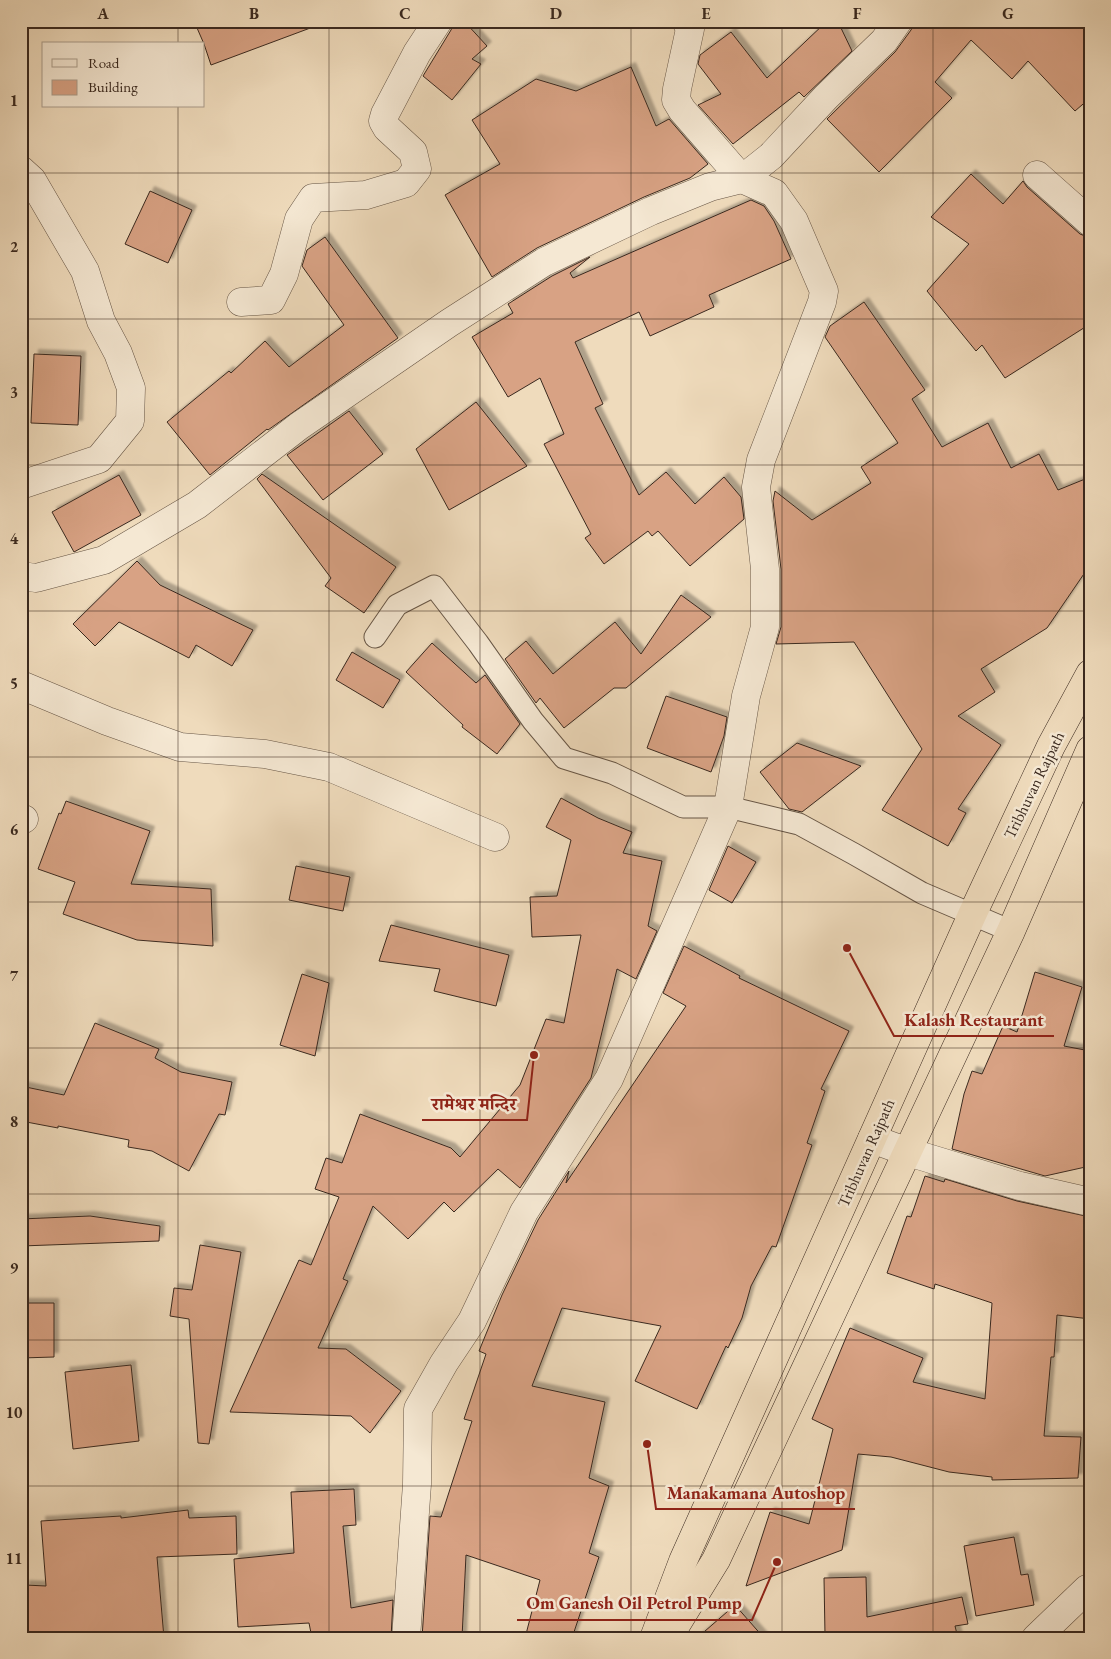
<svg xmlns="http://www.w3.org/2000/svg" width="1111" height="1659" viewBox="0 0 1111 1659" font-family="'EB Garamond','Noto Serif Devanagari',serif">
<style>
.building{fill:#d8a284;stroke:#3a291f;filter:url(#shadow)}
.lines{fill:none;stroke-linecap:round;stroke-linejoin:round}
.lane-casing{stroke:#675646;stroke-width:23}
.street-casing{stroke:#675646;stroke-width:29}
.highway-casing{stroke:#3a291f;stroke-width:29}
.lane{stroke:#f5e8d3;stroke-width:21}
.street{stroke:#f5e8d3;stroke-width:28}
.highway{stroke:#efdbbc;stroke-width:28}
.grid{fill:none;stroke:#3a291f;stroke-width:1;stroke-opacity:0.55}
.labels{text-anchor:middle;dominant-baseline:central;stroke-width:5;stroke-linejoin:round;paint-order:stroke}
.street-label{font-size:16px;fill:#3a291f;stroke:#f5e8d3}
.leader{fill:none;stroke:#8f2418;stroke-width:2}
.callout-dot{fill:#8f2418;stroke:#f5e8d3;stroke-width:2}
.callout-label{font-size:18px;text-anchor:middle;font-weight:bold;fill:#8f2418;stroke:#f5e8d3;stroke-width:5;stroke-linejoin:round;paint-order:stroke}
.neatline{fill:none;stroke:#3a291f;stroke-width:2}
.grid-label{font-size:16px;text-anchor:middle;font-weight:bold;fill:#3a291f}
</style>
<defs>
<filter id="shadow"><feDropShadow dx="4.5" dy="-4.5" stdDeviation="1" flood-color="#0004"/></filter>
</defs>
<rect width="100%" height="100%" fill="#efdbbc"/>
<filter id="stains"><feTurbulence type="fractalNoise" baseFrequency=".004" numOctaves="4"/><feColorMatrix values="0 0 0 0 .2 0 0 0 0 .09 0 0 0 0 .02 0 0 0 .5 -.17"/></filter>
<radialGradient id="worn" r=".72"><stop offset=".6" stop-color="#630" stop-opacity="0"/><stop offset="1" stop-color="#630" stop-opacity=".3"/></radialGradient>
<g class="building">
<path d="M 194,21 L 321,21 L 321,24 L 211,65 L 204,44 Z"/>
<path d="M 464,21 L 487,46 L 472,59 L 481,64 L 452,100 L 423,76 L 451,30 L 454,22 Z"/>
<path d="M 915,21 L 1080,21 L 1090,32 L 1090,98 L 1075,111 L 1028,61 L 1012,79 L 971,40 L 935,82 L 952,98 L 879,172 L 827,119 L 895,52 L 911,30 Z"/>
<path d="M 825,23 L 841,28 L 852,51 L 804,97 L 799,92 L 733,144 L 698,105 L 721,94 L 698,64 L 700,55 L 731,32 L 767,78 Z"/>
<path d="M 631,67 L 656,126 L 669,119 L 708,164 L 690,178 L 644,197 L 537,248 L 492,277 L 445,195 L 500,164 L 472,120 L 536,79 L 576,91 Z"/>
<path d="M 971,174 L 1003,204 L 1023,181 L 1027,187 L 1080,234 L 1090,238 L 1090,324 L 1005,378 L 982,345 L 976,351 L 927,291 L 969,244 L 931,217 Z"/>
<path d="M 150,191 L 192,210 L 168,263 L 125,244 Z"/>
<path d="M 751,200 L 764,206 L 774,221 L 791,259 L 709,295 L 714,307 L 650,336 L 639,312 L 575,342 L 603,404 L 595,408 L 639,495 L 666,472 L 695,504 L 724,477 L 741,497 L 744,519 L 690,566 L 658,531 L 652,536 L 648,531 L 604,564 L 585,538 L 591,534 L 544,444 L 564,434 L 540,378 L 508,397 L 472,337 L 513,313 L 508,304 L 552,276 L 590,257 L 570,273 L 573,278 Z"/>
<path d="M 325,237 L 398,338 L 268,430 L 267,429 L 210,475 L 167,422 L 229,371 L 231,373 L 265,341 L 289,367 L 344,325 L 302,266 L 307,250 Z"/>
<path d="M 864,302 L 925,390 L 912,399 L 942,447 L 988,423 L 1011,468 L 1039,454 L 1058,490 L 1090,477 L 1090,565 L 1047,628 L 981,669 L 995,692 L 958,716 L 1001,745 L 958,809 L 966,813 L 948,846 L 882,810 L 922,749 L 854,642 L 776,644 L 781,627 L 781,569 L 773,501 L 775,491 L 812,520 L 871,483 L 861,467 L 898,443 L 825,337 L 830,326 Z"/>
<path d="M 34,354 L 81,356 L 78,425 L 31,423 Z"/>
<path d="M 476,402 L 527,466 L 449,510 L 416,449 Z"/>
<path d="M 349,411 L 383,454 L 323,500 L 287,455 Z"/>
<path d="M 262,474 L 396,567 L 364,613 L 325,586 L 331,578 L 257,479 Z"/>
<path d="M 119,475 L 141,515 L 74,552 L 52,512 Z"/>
<path d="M 137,561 L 160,585 L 253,630 L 232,666 L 196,645 L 189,658 L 119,622 L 95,646 L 73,624 Z"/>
<path d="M 681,595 L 711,617 L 626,688 L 614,688 L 564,728 L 540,698 L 536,703 L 505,659 L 526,641 L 553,674 L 615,622 L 641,654 Z"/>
<path d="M 432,643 L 476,683 L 485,675 L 520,724 L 497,754 L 462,727 L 463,725 L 406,672 Z"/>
<path d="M 352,652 L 400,680 L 383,708 L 336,680 Z"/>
<path d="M 666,696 L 727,717 L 724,736 L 711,772 L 647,748 Z"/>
<path d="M 797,743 L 861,766 L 802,812 L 789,809 L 760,772 Z"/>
<path d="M 561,798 L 598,818 L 632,832 L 623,853 L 662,861 L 648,926 L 657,931 L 636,979 L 617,969 L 591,1078 L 520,1188 L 498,1169 L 454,1212 L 444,1202 L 408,1239 L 373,1206 L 343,1279 L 348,1281 L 318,1348 L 346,1349 L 401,1391 L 370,1433 L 351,1416 L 230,1412 L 299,1260 L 311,1265 L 339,1197 L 315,1189 L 326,1158 L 342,1163 L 360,1114 L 451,1148 L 460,1157 L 520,1085 L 546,1019 L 564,1023 L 581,935 L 532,937 L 530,897 L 557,896 L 571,840 L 546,827 Z"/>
<path d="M 66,801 L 150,831 L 131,884 L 211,889 L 213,946 L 137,940 L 63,914 L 75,882 L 38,869 L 59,813 L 61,814 Z"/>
<path d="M 728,846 L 756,862 L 732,903 L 709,890 Z"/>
<path d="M 296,866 L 350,877 L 343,911 L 289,900 Z"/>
<path d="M 391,925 L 509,955 L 496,1006 L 434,991 L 440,969 L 379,961 Z"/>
<path d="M 684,946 L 740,976 L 739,978 L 849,1031 L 821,1089 L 825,1091 L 807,1143 L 812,1145 L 776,1247 L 772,1246 L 751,1286 L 742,1318 L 728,1348 L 726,1346 L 697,1409 L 635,1381 L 661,1326 L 562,1308 L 532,1386 L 605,1402 L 589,1478 L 609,1486 L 589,1553 L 599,1557 L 572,1638 L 525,1638 L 540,1580 L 466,1555 L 462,1638 L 422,1638 L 430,1516 L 441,1517 L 472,1421 L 464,1419 L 486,1354 L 479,1351 L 502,1295 L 538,1220 L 569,1171 L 566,1183 L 686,1006 L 663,993 Z"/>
<path d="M 1035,972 L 1082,987 L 1064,1046 L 1090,1051 L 1090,1166 L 1045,1176 L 952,1149 L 964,1094 L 972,1071 L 982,1074 L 1003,1026 L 1017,1032 Z"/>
<path d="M 302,974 L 329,983 L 315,1056 L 280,1045 Z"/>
<path d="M 95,1023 L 159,1049 L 155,1058 L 181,1072 L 232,1082 L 225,1115 L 219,1114 L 189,1171 L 152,1151 L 128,1147 L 129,1140 L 58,1126 L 58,1128 L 21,1121 L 21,1086 L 64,1095 Z"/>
<path d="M 925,1176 L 944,1182 L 945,1179 L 1017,1201 L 1090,1217 L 1090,1319 L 1057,1315 L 1054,1357 L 1051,1357 L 1044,1436 L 1081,1437 L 1078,1478 L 992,1480 L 992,1477 L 949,1472 L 891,1457 L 858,1454 L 842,1550 L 746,1586 L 770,1512 L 809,1524 L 833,1429 L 812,1419 L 850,1328 L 923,1358 L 913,1382 L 985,1399 L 992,1303 L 935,1284 L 934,1289 L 887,1273 L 907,1216 L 911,1217 Z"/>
<path d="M 90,1216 L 160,1226 L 159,1241 L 21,1246 L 21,1219 Z"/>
<path d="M 200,1245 L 241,1252 L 209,1444 L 198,1443 L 189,1319 L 170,1316 L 174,1288 L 192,1290 Z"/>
<path d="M 21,1303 L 54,1303 L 54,1357 L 21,1358 Z"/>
<path d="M 131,1365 L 139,1441 L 73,1449 L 65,1372 Z"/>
<path d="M 354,1489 L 356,1525 L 343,1526 L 351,1608 L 393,1600 L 391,1638 L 312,1638 L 309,1623 L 238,1627 L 234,1559 L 294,1553 L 291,1492 Z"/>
<path d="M 188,1510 L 189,1518 L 236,1516 L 237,1554 L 157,1557 L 164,1638 L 23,1638 L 25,1585 L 46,1586 L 41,1521 L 121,1516 L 121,1518 Z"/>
<path d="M 1014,1537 L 1021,1575 L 1028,1574 L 1034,1605 L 976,1616 L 964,1546 Z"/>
<path d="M 866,1577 L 867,1617 L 962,1597 L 968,1624 L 955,1626 L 958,1638 L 916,1638 L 915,1633 L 825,1635 L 824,1578 Z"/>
<path d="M 735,1605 L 764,1638 L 697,1638 Z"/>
</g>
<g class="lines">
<defs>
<path id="lane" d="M 375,637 L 397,605 L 434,586 L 478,643 L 533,721 L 564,758 L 612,773 L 683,807 L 728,807 L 799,824 L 854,854 L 922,893 L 1011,931"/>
<g id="street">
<path d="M 21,170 L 32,180 L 85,271 L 101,321 L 118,353 L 131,388 L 130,421 L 99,459 L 21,485"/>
<path d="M 1037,175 L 1090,222"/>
<path d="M 241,302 L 271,300 L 284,274 L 299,219 L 313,198 L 366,195 L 406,183 L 417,169 L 413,152 L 387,128 L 383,121 L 385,114 L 417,53 L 438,21"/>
<path d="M 21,576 L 36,578 L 104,560 L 197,505 L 299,426 L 449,323 L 544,262 L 651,211 L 710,187 L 742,179 L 771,156 L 826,97 L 884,41 L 898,21"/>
<path d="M 21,685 L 107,721 L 180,747 L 265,754 L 329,767 L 495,837"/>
<path d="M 21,818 L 24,819"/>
<path d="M 872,1139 L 908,1152 L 1020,1186 L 1090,1202"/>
<path d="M 406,1638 L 417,1484 L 418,1409 L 444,1363 L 472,1321 L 524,1212 L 609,1079 L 728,807 L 746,696 L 765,627 L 765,569 L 756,487 L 761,460 L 822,302 L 824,291 L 794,221 L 774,193 L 742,179 L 682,110 L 676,100 L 677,89 L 690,29 L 686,21"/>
<path d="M 1036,1638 L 1087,1589"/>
</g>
<g id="highway">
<path d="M 654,1638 L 683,1561 L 972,915 L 1051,746 L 1090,674"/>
<path d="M 668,1638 L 716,1560 L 1011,931 L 1090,750"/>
</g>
</defs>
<use href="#lane" class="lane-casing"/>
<use href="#street" class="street-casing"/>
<use href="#highway" class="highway-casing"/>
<use href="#lane" class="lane"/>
<use href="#street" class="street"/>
<use href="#highway" class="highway"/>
</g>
<path class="grid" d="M 178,21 L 178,44M 329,21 L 329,1638M 480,21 L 480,1638M 631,21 L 631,1638M 782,21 L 782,1638M 933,21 L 933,1638M 178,106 L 178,1638M 21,173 L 1090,173M 21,319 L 1090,319M 21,465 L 1090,465M 21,611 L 1090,611M 21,757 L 1090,757M 21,902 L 1090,902M 21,1048 L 1090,1048M 21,1194 L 1090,1194M 21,1340 L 1090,1340M 21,1486 L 1090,1486"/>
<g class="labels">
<g class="street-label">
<text transform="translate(1034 785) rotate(-64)">Tribhuvan Rajpath</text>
<text transform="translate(866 1153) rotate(-66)">Tribhuvan Rajpath</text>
</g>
</g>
<path class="leader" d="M847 948L894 1036H1054M534 1055L527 1120H422M647 1444L656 1509H855M777 1562L752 1620H517"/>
<g class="callout-dot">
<circle cx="847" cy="948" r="5"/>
<circle cx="534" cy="1055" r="5"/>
<circle cx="647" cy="1444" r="5"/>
<circle cx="777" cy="1562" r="5"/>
</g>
<g class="callout-label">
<text x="974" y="1026">Kalash Restaurant</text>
<text x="474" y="1110">रामेश्वर मन्दिर</text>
<text x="756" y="1499">Manakamana Autoshop</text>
<text x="634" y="1609">Om Ganesh Oil Petrol Pump</text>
</g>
<rect width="1111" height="1659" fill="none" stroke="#efdbbc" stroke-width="55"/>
<rect x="42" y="42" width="162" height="65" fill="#f5e8d3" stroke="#aa9c8b"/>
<rect x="52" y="59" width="25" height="8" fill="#f5e8d3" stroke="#aa9c8b"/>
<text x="88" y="68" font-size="15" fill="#3a291f">Road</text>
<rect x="52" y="80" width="25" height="15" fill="#d8a284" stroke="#aa9c8b"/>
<text x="88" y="92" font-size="15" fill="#3a291f">Building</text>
<rect x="28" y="28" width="1056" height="1604" class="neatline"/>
<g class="grid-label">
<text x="103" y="19">A</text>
<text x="254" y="19">B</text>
<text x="405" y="19">C</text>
<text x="556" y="19">D</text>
<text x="706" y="19">E</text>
<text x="857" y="19">F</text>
<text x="1008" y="19">G</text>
<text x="14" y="106">1</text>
<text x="14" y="252">2</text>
<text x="14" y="398">3</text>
<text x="14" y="544">4</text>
<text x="14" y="689">5</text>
<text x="14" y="835">6</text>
<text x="14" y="981">7</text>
<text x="14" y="1127">8</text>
<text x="14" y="1273">9</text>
<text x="14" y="1418">10</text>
<text x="14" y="1564">11</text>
</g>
<rect width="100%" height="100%" filter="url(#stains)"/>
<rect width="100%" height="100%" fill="url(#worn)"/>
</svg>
